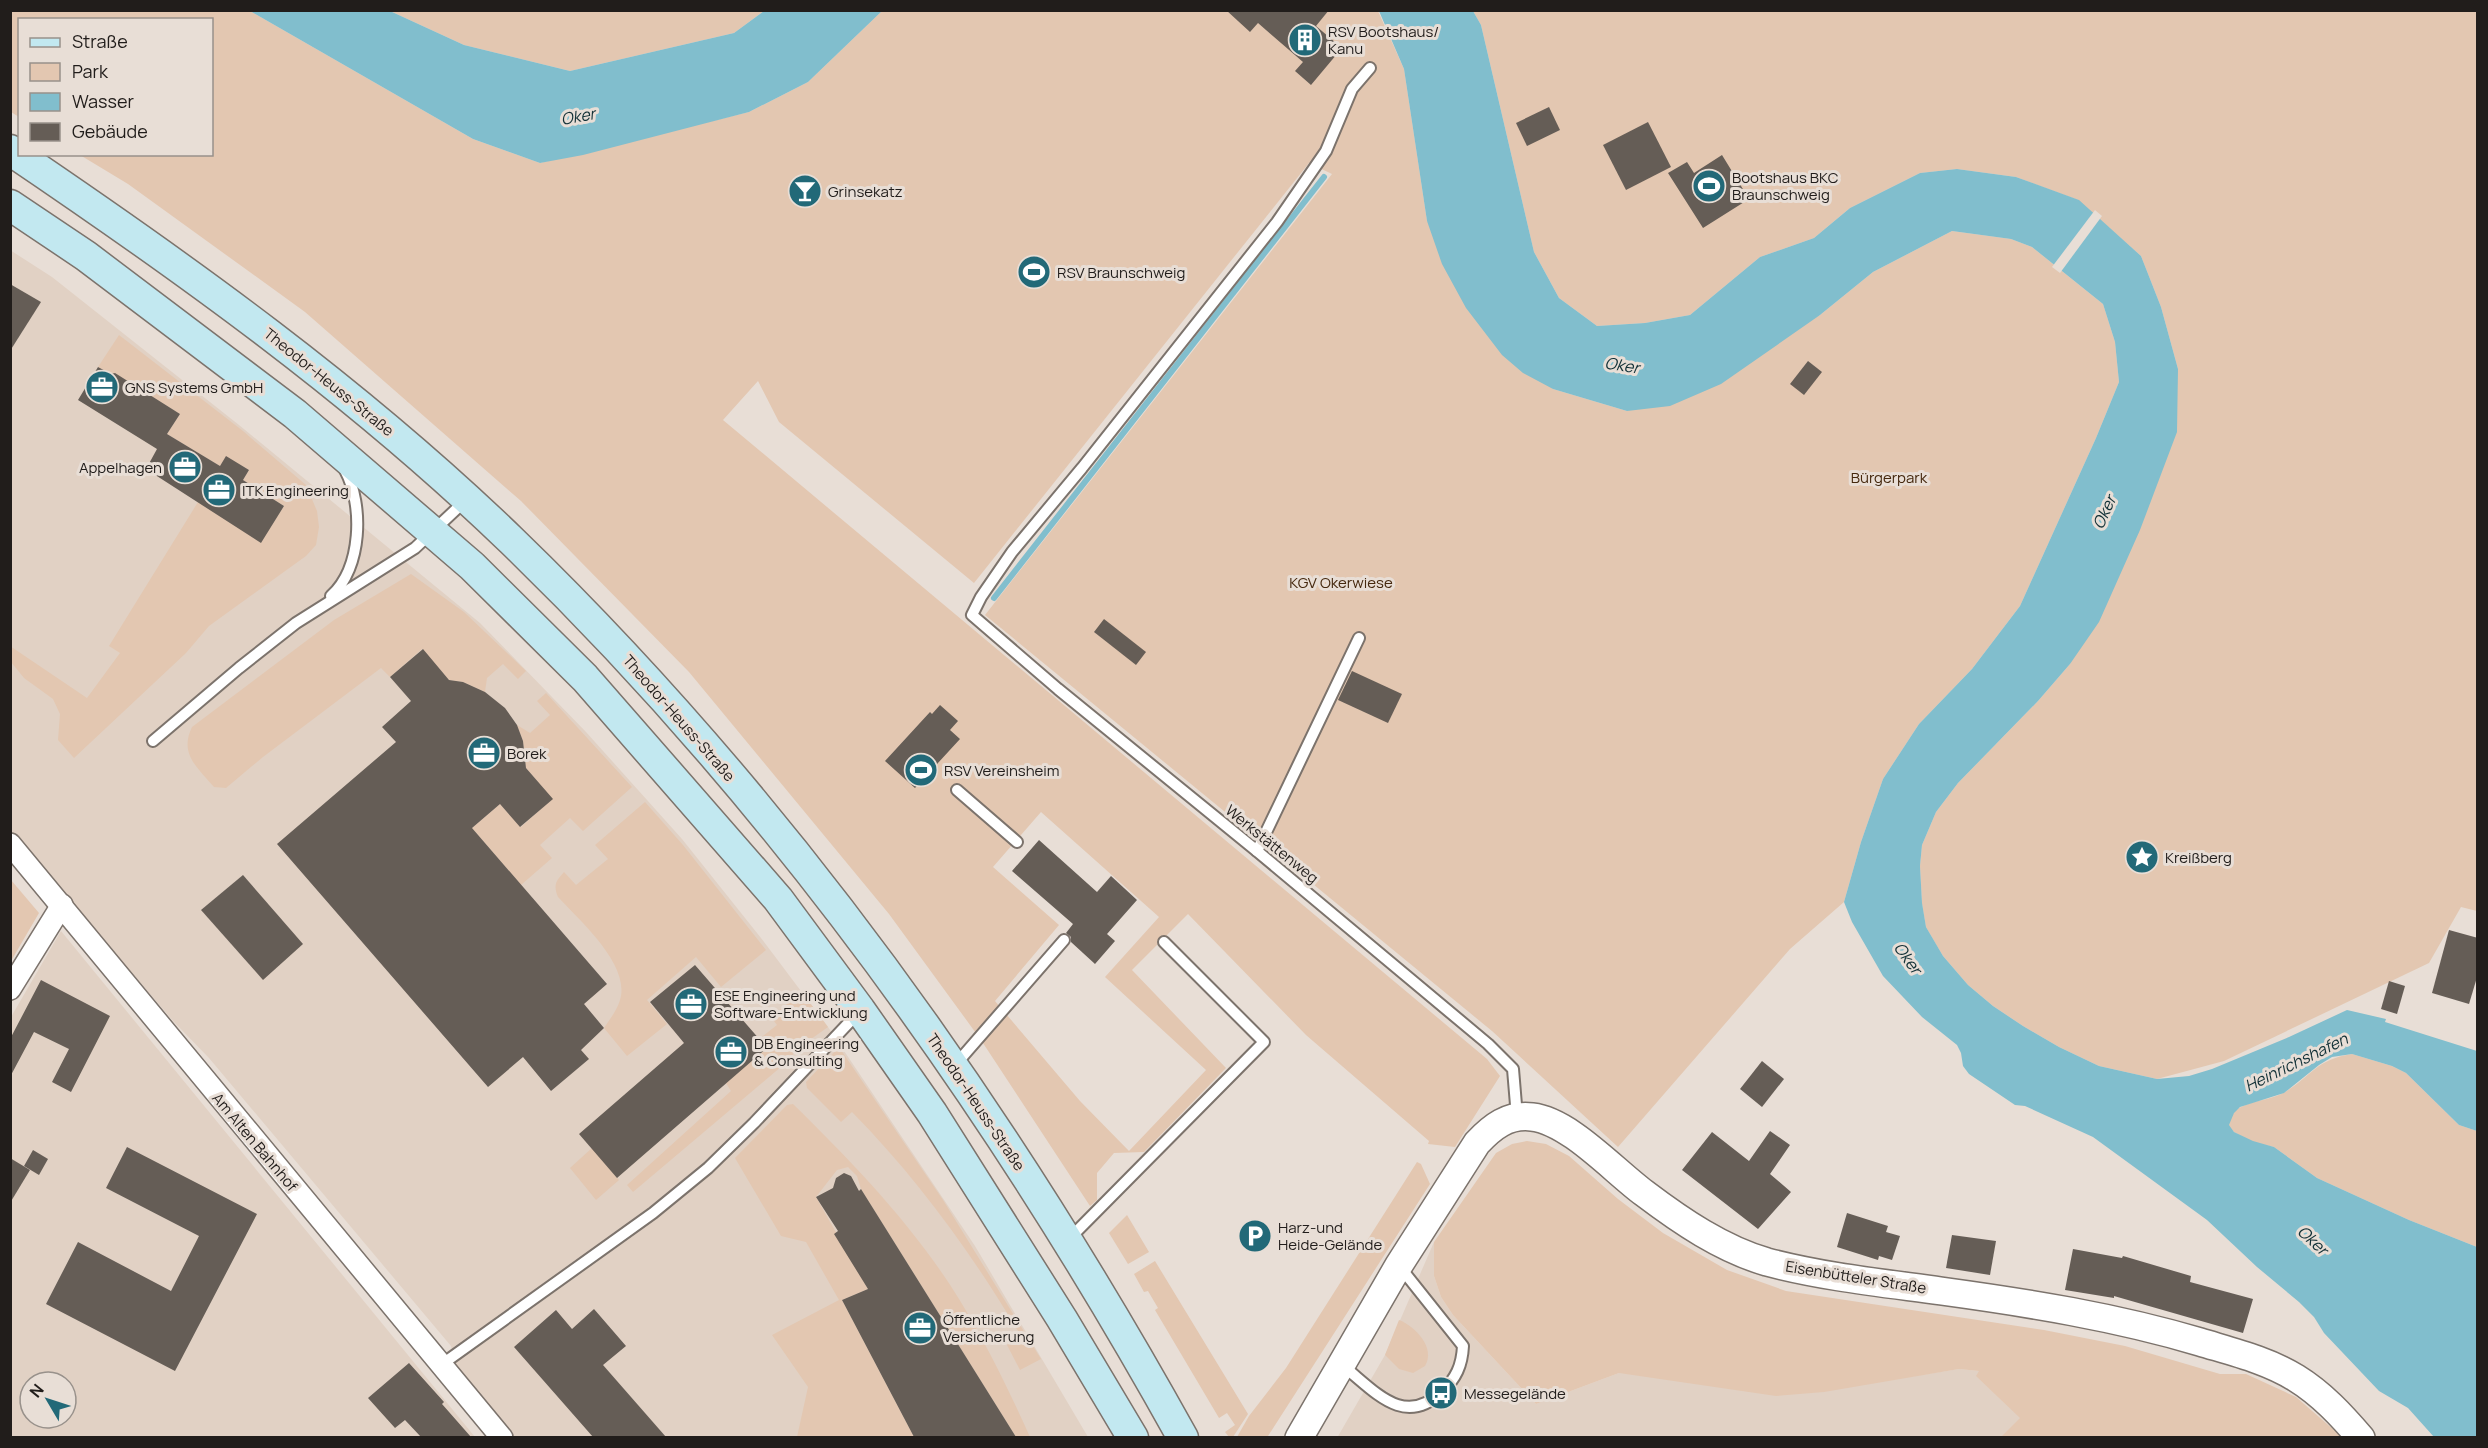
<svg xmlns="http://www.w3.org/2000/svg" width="2488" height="1448" viewBox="0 0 2488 1448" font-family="Manrope,sans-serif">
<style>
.built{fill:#e1d1c4;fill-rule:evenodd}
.green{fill:#e3c7b1;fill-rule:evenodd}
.water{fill:#81becd}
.pier{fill:#e8ded6}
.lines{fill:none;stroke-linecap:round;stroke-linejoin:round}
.stream{stroke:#81becd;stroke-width:6}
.building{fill:#655d56}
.service-casing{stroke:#7c736c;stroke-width:14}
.minor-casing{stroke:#7c736c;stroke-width:24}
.tertiary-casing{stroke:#7c736c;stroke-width:30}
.secondary-casing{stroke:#7c736c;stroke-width:33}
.service{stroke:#fff;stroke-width:10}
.minor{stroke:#fff;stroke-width:21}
.tertiary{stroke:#fff;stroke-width:27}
.secondary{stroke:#c2e8f0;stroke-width:30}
.labels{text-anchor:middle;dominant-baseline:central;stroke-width:6;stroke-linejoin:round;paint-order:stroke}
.poi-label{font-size:15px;fill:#211d1b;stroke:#e8ded6;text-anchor:start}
.street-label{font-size:15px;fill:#211d1b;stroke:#e8ded6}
.park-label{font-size:15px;fill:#45280e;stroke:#e8ded6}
.water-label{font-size:16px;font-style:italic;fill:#113036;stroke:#e8ded6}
</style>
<rect width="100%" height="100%" fill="#e8ded6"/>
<g class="built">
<path d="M 10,250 L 52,277 L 239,425 L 480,623 L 586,732 L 682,839 L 761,938 L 828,1027 L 975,1246 L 1088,1437 L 511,1437 L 459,1378 L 451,1346 L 209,1058 L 174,1022 L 11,832 Z"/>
<path d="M 61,931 L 475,1437 L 11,1438 L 11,1017 ZM 30,1382 L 66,1382 L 66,1418 L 30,1418 Z"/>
<path d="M 1434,1242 L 1434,1276 L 1441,1297 L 1453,1315 L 1536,1404 L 1619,1373 L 1902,1378 L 1959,1369 L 1979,1371 L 2073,1438 L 1337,1438 L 1385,1355 Z"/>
</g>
<g class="green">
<path d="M 10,11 L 250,11 L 473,139 L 540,163 L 749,112 L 808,82 L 882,11 L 1378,11 L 1404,69 L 1427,221 L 1553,389 L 1627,411 L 1820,315 L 1873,272 L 1952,231 L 2011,239 L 2032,247 L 2103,304 L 2115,342 L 2119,382 L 2096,438 L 2020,606 L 1972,669 L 1919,724 L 1883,779 L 1861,842 L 1844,902 L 1790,949 L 1618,1147 L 1492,1031 L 985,615 L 1332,174 L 1309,163 L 974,583 L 779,422 L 758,381 L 723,420 L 1487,1059 L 1500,1076 L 1455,1147 L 1428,1144 L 1429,1141 L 1306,1035 L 1188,914 L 1132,970 L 1226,1068 L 1144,1152 L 1114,1153 L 1097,1173 L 1097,1200 L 1090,1206 L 981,1040 L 889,914 L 689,672 L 521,501 L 305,312 L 128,184 L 80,155 L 212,154 L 212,20 L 20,20 L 19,117 L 11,112 ZM 1041,812 L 1159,917 L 1105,977 L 1206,1070 L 1129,1151 L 1080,1101 L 995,1001 L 1059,925 L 993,867 Z"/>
<path d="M 390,11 L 764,11 L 734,33 L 570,71 L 464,45 Z"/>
<path d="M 1473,11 L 2477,11 L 2477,911 L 2461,907 L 2429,963 L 2224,1061 L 2157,1079 L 2099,1066 L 2059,1047 L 2023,1026 L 1993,1006 L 1968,985 L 1943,956 L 1934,941 L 1926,927 L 1922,904 L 1920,866 L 1922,845 L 1936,812 L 1958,783 L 2038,701 L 2070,664 L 2178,369 L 2161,307 L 2141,256 L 2078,200 L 2016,177 L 1957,169 L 1920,173 L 1850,208 L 1814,238 L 1760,257 L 1690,315 L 1645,323 L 1597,326 L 1559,298 L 1534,252 L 1481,25 Z"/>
<path d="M 119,335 L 243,431 L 306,485 L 317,511 L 319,527 L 316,545 L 306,556 L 209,626 L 186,653 L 74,758 L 58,740 L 60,714 L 53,699 L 24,678 L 11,662 L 10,646 L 87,698 L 120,653 L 109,646 L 198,502 L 261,542 L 284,506 L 243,480 L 249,470 L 226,457 L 220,466 L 167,434 L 180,414 L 115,374 L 111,374 L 98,367 Z"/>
<path d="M 411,574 L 464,612 L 526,671 L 518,679 L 503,664 L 487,678 L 485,692 L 463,682 L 449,680 L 422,649 L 390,677 L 381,668 L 263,757 L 226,788 L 214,787 C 197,767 179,754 192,727 L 334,620 Z"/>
<path d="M 546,693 L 632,787 L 583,831 L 570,818 L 540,845 L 552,858 L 521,885 L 472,828 L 500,804 L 521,827 L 552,799 L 526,768 L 523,741 L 517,725 L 530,733 L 550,715 L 537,701 Z"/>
<path d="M 645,802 L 683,845 L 766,950 L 721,987 L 696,957 L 647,1000 L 667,1024 L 627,1056 L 604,1028 C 610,1019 617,1010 620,1000 C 631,965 579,920 558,897 C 553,885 556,881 564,872 L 576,885 L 608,859 L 595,845 Z"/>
<path d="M 11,880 L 39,913 L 11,961 L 10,961 Z"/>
<path d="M 802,992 L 828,1027 L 800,1047 L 782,1066 L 633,1192 L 627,1185 L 731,1091 L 726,1083 L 767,1048 L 759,1039 L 777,1025 L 771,1017 Z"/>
<path d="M 839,1047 L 943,1200 L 1041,1359 L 1020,1370 L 1007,1345 L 1021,1336 C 973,1255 918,1179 852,1112 L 841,1122 L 807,1088 L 806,1082 Z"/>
<path d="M 2352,1054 L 2392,1066 L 2406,1073 L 2459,1125 L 2477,1131 L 2477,1247 L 2409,1220 L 2317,1178 L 2274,1147 L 2253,1142 L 2234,1132 L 2229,1126 C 2229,1118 2234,1110 2241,1107 C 2254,1100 2271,1100 2285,1092 C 2313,1075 2315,1060 2352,1054 Z"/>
<path d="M 793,1104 C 854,1164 914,1226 959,1299 C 986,1343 1009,1390 1030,1437 L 1016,1437 L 861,1189 L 857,1176 L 848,1167 L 837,1170 L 816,1197 L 868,1289 L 842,1300 L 914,1437 L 797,1437 L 808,1387 L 772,1335 L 839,1300 L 806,1242 L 781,1236 L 735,1158 L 787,1105 Z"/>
<path d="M 1527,1141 L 1546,1144 L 1569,1156 L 1618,1199 L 1663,1233 L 1727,1270 L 1786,1291 L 2044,1330 L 2125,1346 L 2220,1374 L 2246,1374 L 2296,1397 L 2342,1437 L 2001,1437 L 2020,1418 L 1976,1376 L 1979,1371 L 1959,1369 L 1824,1392 L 1776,1396 L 1619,1373 L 1536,1404 L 1453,1315 L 1441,1297 L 1434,1276 L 1434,1242 L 1496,1153 L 1512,1144 Z"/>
<path d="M 592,1148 L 619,1180 L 596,1200 L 570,1168 Z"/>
<path d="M 1417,1162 L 1421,1164 L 1430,1184 L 1268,1436 L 1237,1437 L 1249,1416 L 1286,1368 Z"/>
<path d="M 1127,1215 L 1149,1252 L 1128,1264 L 1109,1233 Z"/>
<path d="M 1155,1261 L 1248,1414 L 1233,1437 L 1229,1437 L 1225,1432 L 1235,1425 L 1227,1413 L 1219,1418 L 1155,1310 L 1158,1308 L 1148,1291 L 1144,1292 L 1134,1274 Z"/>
<path d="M 1399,1320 C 1415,1326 1436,1348 1425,1366 L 1413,1373 L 1399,1369 L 1385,1355 Z"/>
</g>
<g class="water">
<path d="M 250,11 L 390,11 L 464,45 L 570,71 L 734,33 L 764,11 L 882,11 L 808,82 L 749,112 L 583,155 L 540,163 L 473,139 Z"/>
<path d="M 1379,11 L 1473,11 L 1481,25 L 1534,252 L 1559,298 L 1597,326 L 1645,323 L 1690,315 L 1760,257 L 1814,238 L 1850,208 L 1920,173 L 1957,169 L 2016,177 L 2079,200 L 2141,256 L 2161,307 L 2178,369 L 2177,432 L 2140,530 L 2099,622 L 2070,664 L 2038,701 L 1958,783 L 1936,812 L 1922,845 L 1920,866 L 1922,903 L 1926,927 L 1943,956 L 1968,985 L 1993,1006 L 2023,1026 L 2059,1047 L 2099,1066 L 2157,1079 L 2189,1076 L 2212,1069 L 2289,1037 L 2347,1010 L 2386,1019 L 2385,1022 L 2477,1051 L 2477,1131 L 2459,1125 L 2406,1073 L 2392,1066 L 2352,1054 L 2332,1057 L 2319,1065 L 2284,1093 L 2240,1107 L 2234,1113 L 2229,1125 L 2234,1132 L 2253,1141 L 2274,1147 L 2317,1178 L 2409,1220 L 2477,1247 L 2477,1437 L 2434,1437 L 2408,1408 L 2379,1391 L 2324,1333 L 2314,1317 L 2299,1302 L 2257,1267 L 2207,1220 L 2093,1137 L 2025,1106 L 2015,1105 L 1969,1074 L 1963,1066 L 1961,1053 L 1957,1045 L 1922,1017 L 1883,976 L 1852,922 L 1844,902 L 1861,842 L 1883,779 L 1919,724 L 1972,669 L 2020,606 L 2096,438 L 2119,382 L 2115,342 L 2103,304 L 2032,247 L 2011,239 L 1952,231 L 1873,272 L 1820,315 L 1721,384 L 1670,406 L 1627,411 L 1553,389 L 1523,373 L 1502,355 L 1466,308 L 1442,264 L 1427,221 L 1404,69 Z"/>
</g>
<path class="pier" d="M 2095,210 L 2102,216 L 2060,273 L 2052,267 Z"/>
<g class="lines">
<path class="stream" d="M 994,598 L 1324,177"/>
</g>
<g class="building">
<path d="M 1226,10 L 1329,10 L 1316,26 L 1342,48 L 1311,85 L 1295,71 L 1303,62 L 1258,23 L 1250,32 Z"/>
<path d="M 1549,107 L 1560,130 L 1527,146 L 1516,123 Z"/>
<path d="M 1648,122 L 1671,167 L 1626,190 L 1603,145 Z"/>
<path d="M 1722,155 L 1749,199 L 1703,228 L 1668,173 L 1687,162 L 1694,173 Z"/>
<path d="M 10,284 L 41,302 L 10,351 Z"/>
<path d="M 1808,361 L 1822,372 L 1804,395 L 1790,384 Z"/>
<path d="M 98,367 L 111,374 L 115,373 L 180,414 L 167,434 L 220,466 L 226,456 L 249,470 L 243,480 L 284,506 L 261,543 L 146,469 L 157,449 L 78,400 Z"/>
<path d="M 1104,619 L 1146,652 L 1136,665 L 1094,632 Z"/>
<path d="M 423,649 L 449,680 L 463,682 L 485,692 L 505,708 L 517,725 L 523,741 L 526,768 L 553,799 L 520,827 L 500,804 L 472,828 L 607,984 L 584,1004 L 604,1028 L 581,1050 L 589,1059 L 551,1091 L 523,1057 L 488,1087 L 277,844 L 396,742 L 382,727 L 411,701 L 390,677 Z"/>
<path d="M 1352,671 L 1402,694 L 1388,723 L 1338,700 Z"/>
<path d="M 940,705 L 958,721 L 950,730 L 960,739 L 915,788 L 885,761 L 930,712 L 932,714 Z"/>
<path d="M 1039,840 L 1097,892 L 1111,876 L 1137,900 L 1107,934 L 1115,941 L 1095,964 L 1071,942 L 1071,937 L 1066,933 L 1073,924 L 1012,871 Z"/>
<path d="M 243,875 L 303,944 L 263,980 L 201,910 Z"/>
<path d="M 2449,930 L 2478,938 L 2478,974 L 2469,1004 L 2432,993 Z"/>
<path d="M 695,965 L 767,1048 L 617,1178 L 579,1134 L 684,1043 L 650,1002 Z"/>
<path d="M 41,980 L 110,1016 L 71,1092 L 52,1082 L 69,1049 L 34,1032 L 10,1077 L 10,1039 Z"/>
<path d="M 2389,981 L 2405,986 L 2397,1014 L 2381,1009 Z"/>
<path d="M 1762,1061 L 1784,1079 L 1762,1107 L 1740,1089 Z"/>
<path d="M 1770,1131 L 1790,1145 L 1770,1174 L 1791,1192 L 1758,1229 L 1682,1170 L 1712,1132 L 1749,1161 Z"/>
<path d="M 127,1147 L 257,1214 L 175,1371 L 46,1304 L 78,1242 L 171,1291 L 199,1236 L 106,1188 Z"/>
<path d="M 33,1150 L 48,1159 L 39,1175 L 24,1166 Z"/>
<path d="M 10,1158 L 30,1170 L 10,1203 Z"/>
<path d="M 844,1173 L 851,1176 L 859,1191 L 861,1189 L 1016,1437 L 914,1437 L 842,1300 L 868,1289 L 834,1234 L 838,1231 L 816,1197 L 833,1188 L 836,1178 Z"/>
<path d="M 1847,1213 L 1888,1226 L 1886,1232 L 1900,1236 L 1892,1260 L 1879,1256 L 1878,1260 L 1837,1247 Z"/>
<path d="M 1952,1235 L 1996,1241 L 1990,1275 L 1946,1268 Z"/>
<path d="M 2073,1249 L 2122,1258 L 2123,1256 L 2191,1276 L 2190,1282 L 2253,1299 L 2243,1333 L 2114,1296 L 2114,1298 L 2065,1290 Z"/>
<path d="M 594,1309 L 626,1346 L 603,1365 L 666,1437 L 593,1437 L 514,1347 L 556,1310 L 572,1329 Z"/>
<path d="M 409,1363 L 444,1402 L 442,1404 L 471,1437 L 421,1437 L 405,1420 L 395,1428 L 368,1398 Z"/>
</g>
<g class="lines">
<defs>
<g id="service">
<path d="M 1370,68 L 1352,89 L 1326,151 L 1277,222 L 1082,468 L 1012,552 L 981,597 L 972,615 L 1058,689 L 1257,851 L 1488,1044 L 1513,1069 L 1517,1117"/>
<path d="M 331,596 C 362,568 364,505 345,470"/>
<path d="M 153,741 L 239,668 L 296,623 L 415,548 L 466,500"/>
<path d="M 957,790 L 1017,842"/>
<path d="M 1257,851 L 1359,638"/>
<path d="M 956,1064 L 1064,940"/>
<path d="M 1068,1240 L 1264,1042 L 1164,942"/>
<path d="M 441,1365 L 653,1213 L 708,1168 L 754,1123 L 859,1012"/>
<path d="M 1342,1365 C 1375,1391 1403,1428 1442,1392 C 1456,1378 1462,1366 1463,1346 L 1400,1267"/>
</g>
<g id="minor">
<path d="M 10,844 L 502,1438"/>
<path d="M 10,989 L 62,905"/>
</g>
<path id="tertiary" d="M 1299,1438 L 1399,1265 L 1477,1143 C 1492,1127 1508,1114 1532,1117 C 1569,1121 1613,1170 1644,1193 C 1681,1221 1722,1249 1767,1262 C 1824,1277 1883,1283 1941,1291 C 2029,1303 2116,1317 2200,1342 C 2233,1352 2267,1360 2296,1378 C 2322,1394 2342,1416 2361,1438"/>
<g id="secondary">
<path d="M 10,150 C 186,269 359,393 512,541 C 782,802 1001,1110 1183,1438"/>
<path d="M 10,205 L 86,256 L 295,414 L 472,566 L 585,678 L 778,899 L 860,1010 L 932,1113 L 1062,1319 L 1133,1438"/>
</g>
</defs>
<use href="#service" class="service-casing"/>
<use href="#minor" class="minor-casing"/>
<use href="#tertiary" class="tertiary-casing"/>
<use href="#secondary" class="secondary-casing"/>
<use href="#service" class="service"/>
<use href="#minor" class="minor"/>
<use href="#tertiary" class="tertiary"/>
<use href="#secondary" class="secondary"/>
</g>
<defs>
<symbol id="building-disc" viewBox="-11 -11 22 22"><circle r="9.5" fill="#226978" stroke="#e8ded6"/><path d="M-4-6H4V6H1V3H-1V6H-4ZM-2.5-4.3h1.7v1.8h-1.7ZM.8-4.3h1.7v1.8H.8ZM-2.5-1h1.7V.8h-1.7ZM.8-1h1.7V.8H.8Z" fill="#fff"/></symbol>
<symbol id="stadium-disc" viewBox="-11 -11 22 22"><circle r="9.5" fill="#226978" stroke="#e8ded6"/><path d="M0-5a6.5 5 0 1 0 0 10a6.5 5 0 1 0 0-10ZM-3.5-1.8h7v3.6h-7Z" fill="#fff"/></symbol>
<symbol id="bar-disc" viewBox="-11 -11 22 22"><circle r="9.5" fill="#226978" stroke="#e8ded6"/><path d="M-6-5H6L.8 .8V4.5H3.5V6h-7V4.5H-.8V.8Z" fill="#fff"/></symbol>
<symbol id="office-disc" viewBox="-11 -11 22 22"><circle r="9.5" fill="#226978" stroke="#e8ded6"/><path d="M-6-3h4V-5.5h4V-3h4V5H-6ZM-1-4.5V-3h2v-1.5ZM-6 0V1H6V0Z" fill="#fff"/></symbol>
<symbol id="sight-disc" viewBox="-11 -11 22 22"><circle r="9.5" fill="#226978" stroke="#e8ded6"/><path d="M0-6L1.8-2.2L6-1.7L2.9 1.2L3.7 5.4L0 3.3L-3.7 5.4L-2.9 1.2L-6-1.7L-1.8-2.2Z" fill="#fff"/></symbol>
<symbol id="parking-disc" viewBox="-11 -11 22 22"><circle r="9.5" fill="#226978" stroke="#e8ded6"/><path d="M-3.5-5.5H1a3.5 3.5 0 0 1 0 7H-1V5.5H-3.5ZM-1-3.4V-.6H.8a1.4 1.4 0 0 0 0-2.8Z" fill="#fff"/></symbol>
<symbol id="bus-disc" viewBox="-11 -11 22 22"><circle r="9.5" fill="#226978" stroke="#e8ded6"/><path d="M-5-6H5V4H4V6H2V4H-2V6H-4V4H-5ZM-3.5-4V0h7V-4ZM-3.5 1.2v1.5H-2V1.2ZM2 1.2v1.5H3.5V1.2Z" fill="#fff"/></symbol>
</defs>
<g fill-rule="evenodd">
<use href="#building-disc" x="1286" y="21" width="38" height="38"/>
<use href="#stadium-disc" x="1690" y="167" width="38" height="38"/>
<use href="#bar-disc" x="786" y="172" width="38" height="38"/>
<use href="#stadium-disc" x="1015" y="253" width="38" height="38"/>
<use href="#office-disc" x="83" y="368" width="38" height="38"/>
<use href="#office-disc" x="166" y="448" width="38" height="38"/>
<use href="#office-disc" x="200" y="471" width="38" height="38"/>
<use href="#office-disc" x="465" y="734" width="38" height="38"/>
<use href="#stadium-disc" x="902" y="751" width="38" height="38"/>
<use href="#sight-disc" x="2123" y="838" width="38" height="38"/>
<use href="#office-disc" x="672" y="985" width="38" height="38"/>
<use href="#office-disc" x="712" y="1033" width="38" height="38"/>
<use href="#parking-disc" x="1236" y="1217" width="38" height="38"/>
<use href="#office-disc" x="901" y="1309" width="38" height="38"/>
<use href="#bus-disc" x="1422" y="1374" width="38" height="38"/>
</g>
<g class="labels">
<g class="poi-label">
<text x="1328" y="31">RSV Bootshaus/<tspan x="1328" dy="17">Kanu</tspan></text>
<text x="1732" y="177">Bootshaus BKC<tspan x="1732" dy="17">Braunschweig</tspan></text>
<text x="828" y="191">Grinsekatz</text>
<text x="1057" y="272">RSV Braunschweig</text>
<text x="125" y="387">GNS Systems GmbH</text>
<text x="162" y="467" text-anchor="end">Appelhagen</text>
<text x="242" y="490">ITK Engineering</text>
<text x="507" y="753">Borek</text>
<text x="944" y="770">RSV Vereinsheim</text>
<text x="2165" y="857">Kreißberg</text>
<text x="714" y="995">ESE Engineering und<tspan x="714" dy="17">Software-Entwicklung</tspan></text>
<text x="754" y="1043">DB Engineering<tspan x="754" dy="17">&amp; Consulting</tspan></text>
<text x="1278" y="1227">Harz-und<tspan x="1278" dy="17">Heide-Gelände</tspan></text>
<text x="943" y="1319">Öffentliche<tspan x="943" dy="17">Versicherung</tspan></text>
<text x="1464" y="1393">Messegelände</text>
</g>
<g class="street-label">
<text transform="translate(329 382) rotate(39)">Theodor-Heuss-Straße</text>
<text transform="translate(679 718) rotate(49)">Theodor-Heuss-Straße</text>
<text transform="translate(1272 844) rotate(39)">Werkstättenweg</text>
<text transform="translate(976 1102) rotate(56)">Theodor-Heuss-Straße</text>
<text transform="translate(255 1142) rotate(50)">Am Alten Bahnhof</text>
<text transform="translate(1856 1277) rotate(9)">Eisenbütteler Straße</text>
</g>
<g class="park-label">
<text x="1889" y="477">Bürgerpark</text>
<text x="1341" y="582">KGV Okerwiese</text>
</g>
<g class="water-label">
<text transform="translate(578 116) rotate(-10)">Oker</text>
<text transform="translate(1622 365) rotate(9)">Oker</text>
<text transform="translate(2104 512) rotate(-66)">Oker</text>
<text transform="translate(1908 958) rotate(54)">Oker</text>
<text transform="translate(2296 1062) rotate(-26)">Heinrichshafen</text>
<text transform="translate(2313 1240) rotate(43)">Oker</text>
</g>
</g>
<rect width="2488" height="1448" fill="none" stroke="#211d1b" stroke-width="24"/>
<rect x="18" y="18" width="195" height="138" fill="#e8ded6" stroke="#98918b" stroke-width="1.5"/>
<rect x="30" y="38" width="30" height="9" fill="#c2e8f0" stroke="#98918b" stroke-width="1.5"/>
<text x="72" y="48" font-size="18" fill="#211d1b">Straße</text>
<rect x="30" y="63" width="30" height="18" fill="#e3c7b1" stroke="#98918b" stroke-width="1.5"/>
<text x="72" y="78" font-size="18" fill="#211d1b">Park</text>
<rect x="30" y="93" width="30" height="18" fill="#81becd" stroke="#98918b" stroke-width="1.5"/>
<text x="72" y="108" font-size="18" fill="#211d1b">Wasser</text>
<rect x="30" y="123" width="30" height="18" fill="#655d56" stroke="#98918b" stroke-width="1.5"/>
<text x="72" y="138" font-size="18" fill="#211d1b">Gebäude</text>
<g transform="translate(48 1400) rotate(309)"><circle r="28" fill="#e8ded6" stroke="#98918b" stroke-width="1.5"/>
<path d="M0-4.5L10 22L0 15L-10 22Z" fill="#226978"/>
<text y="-9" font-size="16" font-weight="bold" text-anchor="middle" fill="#211d1b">N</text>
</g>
</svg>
